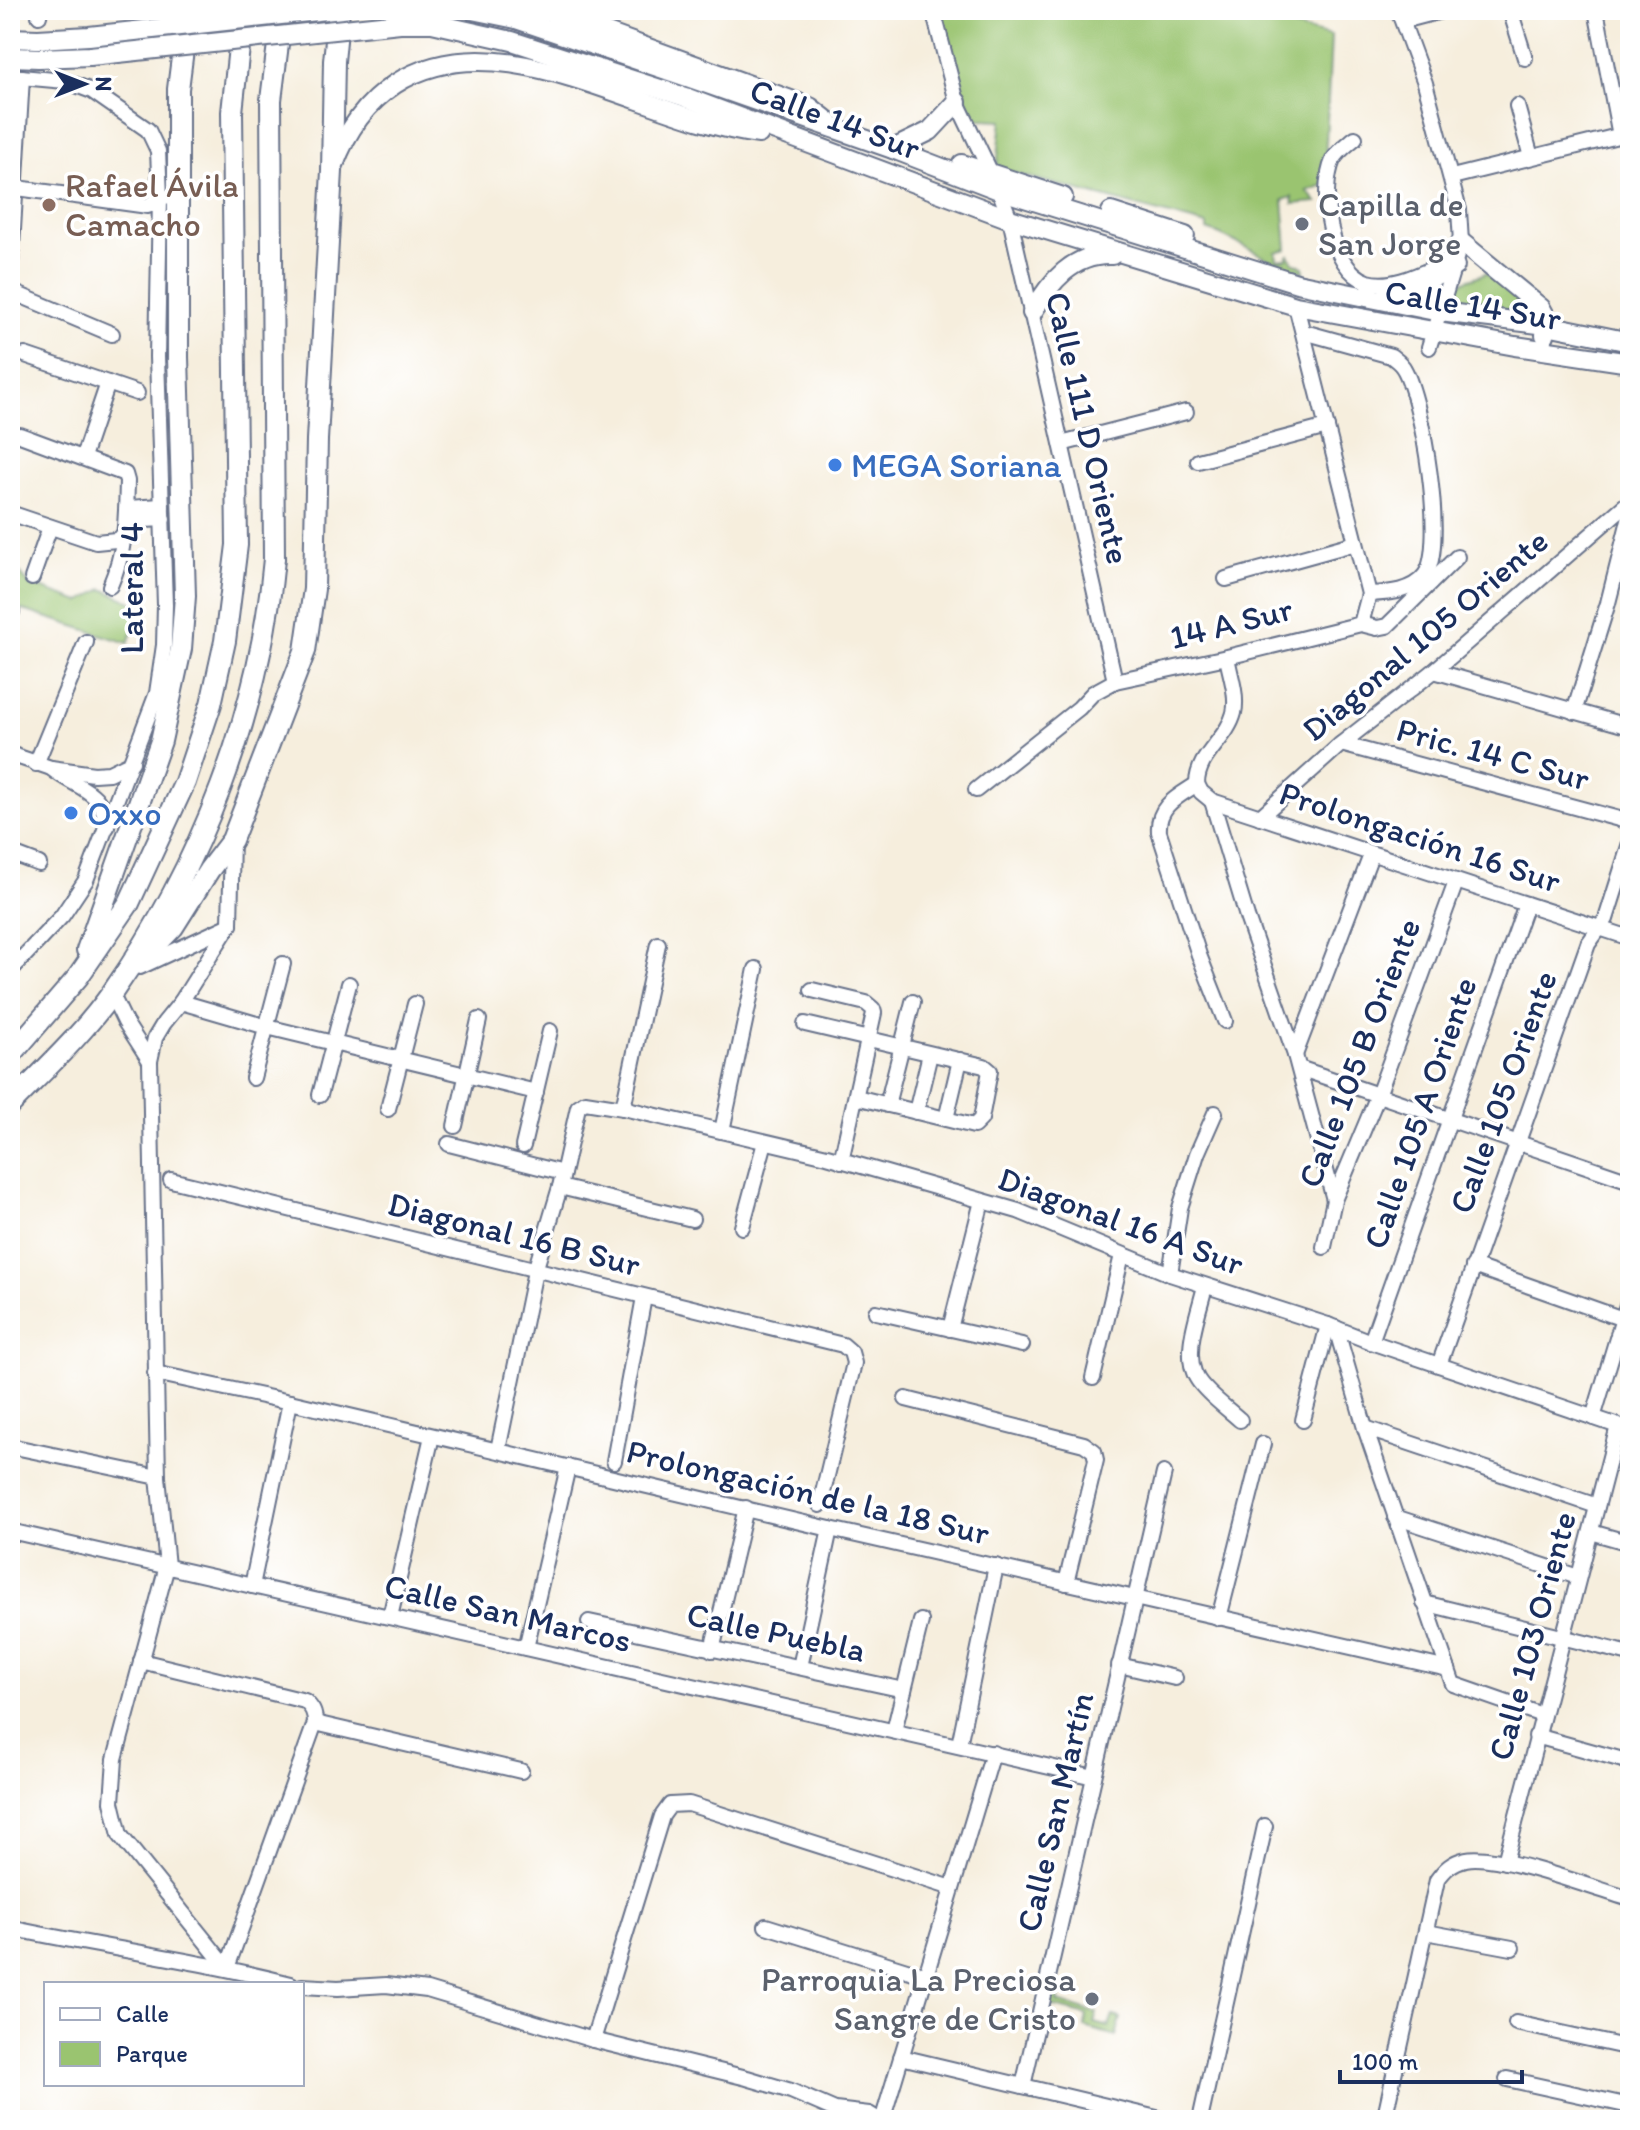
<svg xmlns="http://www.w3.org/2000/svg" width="1640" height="2130" viewBox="0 0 1640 2130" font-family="Itim,sans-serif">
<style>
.green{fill:#9ac470;stroke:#5a7a67;stroke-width:2}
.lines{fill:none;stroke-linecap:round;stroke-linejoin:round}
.minor-casing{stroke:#68728a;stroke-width:18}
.major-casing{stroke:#68728a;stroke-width:22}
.highway-casing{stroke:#68728a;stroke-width:24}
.minor{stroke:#fff;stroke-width:14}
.major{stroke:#fff;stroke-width:18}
.highway{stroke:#fff;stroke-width:20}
.major-bridge-casing{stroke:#68728a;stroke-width:22;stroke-linecap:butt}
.major-bridge{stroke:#fff;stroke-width:18}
.education-dot{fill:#8d6e63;stroke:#fff;stroke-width:3}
.worship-dot{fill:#6b7280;stroke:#fff;stroke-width:3}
.shop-dot{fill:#3f7fe0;stroke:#fff;stroke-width:3}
.labels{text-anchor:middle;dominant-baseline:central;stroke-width:7;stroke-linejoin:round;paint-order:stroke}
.street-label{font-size:34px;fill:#1b2f5e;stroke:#fff}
.education-label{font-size:34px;fill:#785e54;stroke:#fff;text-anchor:start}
.worship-label{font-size:34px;fill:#5b616d;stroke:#fff;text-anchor:start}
.shop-label{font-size:34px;fill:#366cbe;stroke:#fff;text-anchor:start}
</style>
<rect width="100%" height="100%" fill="#fff"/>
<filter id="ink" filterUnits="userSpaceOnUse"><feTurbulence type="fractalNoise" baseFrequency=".0125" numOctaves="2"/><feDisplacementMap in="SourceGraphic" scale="16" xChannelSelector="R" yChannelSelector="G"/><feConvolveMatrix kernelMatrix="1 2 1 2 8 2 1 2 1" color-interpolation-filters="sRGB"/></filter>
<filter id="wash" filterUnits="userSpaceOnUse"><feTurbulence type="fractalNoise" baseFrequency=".006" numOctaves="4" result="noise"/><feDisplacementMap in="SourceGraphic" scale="32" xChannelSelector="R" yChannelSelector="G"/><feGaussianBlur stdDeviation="1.8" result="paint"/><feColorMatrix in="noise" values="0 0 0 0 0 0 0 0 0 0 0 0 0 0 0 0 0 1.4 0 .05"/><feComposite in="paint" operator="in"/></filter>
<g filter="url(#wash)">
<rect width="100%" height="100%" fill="#f6eedd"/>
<g class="green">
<path d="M 939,10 L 1223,10 L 1331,36 L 1324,185 L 1307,191 L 1317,202 L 1293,204 L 1292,197 L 1283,200 L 1287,249 L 1276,252 L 1277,260 L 1286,259 L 1289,255 L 1293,262 L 1303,267 L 1304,272 C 1269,264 1241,241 1207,230 L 1207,225 L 1010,172 L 997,166 L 1002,120 L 978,119 L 960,90 Z"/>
<path d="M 1486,273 L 1542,318 L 1452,305 L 1459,283 Z"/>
<path d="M 10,561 L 29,584 L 80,602 L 103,589 L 134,603 L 141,609 L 128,643 L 10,606 Z"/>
<path d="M 1046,1992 L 1059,1996 L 1058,2002 L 1097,2013 L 1094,2023 L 1109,2027 L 1113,2016 L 1121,2018 L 1116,2036 L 1085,2027 L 1087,2015 L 1043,2004 Z"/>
</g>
</g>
<g filter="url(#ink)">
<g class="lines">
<defs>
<g id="minor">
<path d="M 933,10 L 957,102 L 999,190 L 1010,219 L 1115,681"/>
<path d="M 1398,10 L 1425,83 L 1459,210 L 1461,242 L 1429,347"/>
<path d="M 1510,10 L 1525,58"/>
<path d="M 1596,10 L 1620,136"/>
<path d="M 39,16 L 40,10"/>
<path d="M 1403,21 L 1445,10"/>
<path d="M 10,76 L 65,81 L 92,91 L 148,130 L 158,151 L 160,197 L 157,357 L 165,605 L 164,645 L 157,693 L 86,880 L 62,916 L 10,971"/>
<path d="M 1517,106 L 1531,157"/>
<path d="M 1355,138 C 1347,145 1338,151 1333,160 C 1319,192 1329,269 1368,282 C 1394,290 1429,269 1452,260"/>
<path d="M 1452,177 L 1630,133"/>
<path d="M 10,187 L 148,206 L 160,197 L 165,197"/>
<path d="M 10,280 L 22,77"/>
<path d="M 10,291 L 112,334"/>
<path d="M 1296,306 L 1369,594 L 1361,624 L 1377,628 L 1387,626 L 1457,557"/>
<path d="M 1304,332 L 1391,356 C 1396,360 1401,363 1404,369 C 1422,400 1447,546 1425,575 C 1412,592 1389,593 1369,594"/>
<path d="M 25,355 L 137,393"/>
<path d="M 20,435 L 125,474 L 127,481 C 126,521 126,549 110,586"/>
<path d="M 1061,444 L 1186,412"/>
<path d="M 83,457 L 108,383"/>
<path d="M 1198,461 L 1327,427"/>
<path d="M 127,508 L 162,506"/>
<path d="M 10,513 L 96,542 L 116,540 L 126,534"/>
<path d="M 127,521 L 163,519"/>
<path d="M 32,578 L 50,527"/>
<path d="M 1226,579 L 1356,543"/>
<path d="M 10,617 L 12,612"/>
<path d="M 1434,671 L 1630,727"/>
<path d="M 1574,712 L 1608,603 L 1630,516"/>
<path d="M 1341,744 L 1630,822"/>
<path d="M 10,754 L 51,768 L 94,774 L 109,773 L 132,762"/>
<path d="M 36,764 L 86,642"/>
<path d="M 51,768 C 78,790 102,787 107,827"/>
<path d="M 1197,784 L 1201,792 L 1212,801 L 1630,938"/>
<path d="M 1197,784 C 1177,797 1157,806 1159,832 L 1199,955 L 1225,1021"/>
<path d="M 1197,784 C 1197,755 1227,740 1234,713 C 1238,695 1230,675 1227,657"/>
<path d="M 976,790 L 1079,708 L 1093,693 L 1115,681 L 1227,657 L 1361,624"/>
<path d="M 1212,801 L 1247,917 L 1295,1055 L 1334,1200"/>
<path d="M 1260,817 L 1341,744 L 1434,671 L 1630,501"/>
<path d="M 10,853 L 39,864"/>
<path d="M 140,967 L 230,925"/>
<path d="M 812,990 L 866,1003 L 873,1009 L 874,1013 L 841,1161"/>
<path d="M 111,993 L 125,1022 L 150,1061"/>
<path d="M 181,1002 L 267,1027 L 536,1092"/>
<path d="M 805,1024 L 984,1066 L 990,1071 L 981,1119 L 974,1126 L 856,1097"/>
<path d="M 1295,1055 L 1371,855"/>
<path d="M 1299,1068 L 1630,1181"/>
<path d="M 253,1078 L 283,964"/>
<path d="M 320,1095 L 349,984"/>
<path d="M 887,1105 L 913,1002"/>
<path d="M 623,1108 L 658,944"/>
<path d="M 388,1109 L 415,1004"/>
<path d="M 916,1112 L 930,1054"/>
<path d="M 946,1119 L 960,1060"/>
<path d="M 455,1126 L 479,1020"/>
<path d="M 722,1131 L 756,969"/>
<path d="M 449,1144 L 563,1173"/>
<path d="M 523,1146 L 550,1031"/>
<path d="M 171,1180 L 843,1345 L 851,1352 L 854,1363 L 820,1505"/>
<path d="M 560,1187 L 692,1219"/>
<path d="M 742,1227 L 765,1142"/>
<path d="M 1324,1247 L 1334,1200 L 1378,1095 L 1456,882"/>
<path d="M 1473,1266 L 1623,1319"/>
<path d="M 1170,1274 L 1180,1208 L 1197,1154 L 1215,1113"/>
<path d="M 1205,1286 C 1199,1313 1181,1355 1198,1380 C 1208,1395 1227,1408 1240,1420"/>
<path d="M 876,1312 L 1022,1345"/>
<path d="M 1336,1328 L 1365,1428 L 1453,1684 L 1542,1715"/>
<path d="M 950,1329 L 982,1201"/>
<path d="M 1371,1342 L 1526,904"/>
<path d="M 1439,1365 L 1588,944 L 1606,919 L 1630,843"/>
<path d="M 155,1373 L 290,1402 L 830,1529 L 1448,1669"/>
<path d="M 1093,1378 L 1122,1255"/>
<path d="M 906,1399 L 1084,1444 L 1094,1451 L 1096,1460 L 1066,1583"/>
<path d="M 1593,1418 L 1630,1295"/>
<path d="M 1303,1420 L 1328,1325"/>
<path d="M 1365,1428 L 1597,1506"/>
<path d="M 10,1446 L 158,1477"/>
<path d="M 498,1450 L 535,1271 L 560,1187 L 578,1107 L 585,1102 L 623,1108 L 827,1156 L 1018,1211 L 1170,1274 L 1328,1325 L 1371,1342 L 1630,1430"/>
<path d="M 614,1461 L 644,1297"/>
<path d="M 1395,1517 L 1578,1577"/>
<path d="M 10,1531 L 1094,1777"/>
<path d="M 1591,1532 L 1630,1543"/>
<path d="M 252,1586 L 290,1402"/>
<path d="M 1424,1603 L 1630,1654"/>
<path d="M 390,1617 L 432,1436"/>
<path d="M 1219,1618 L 1263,1444"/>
<path d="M 589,1622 L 904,1690"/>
<path d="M 526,1648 L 568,1467"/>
<path d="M 712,1650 L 746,1508"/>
<path d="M 141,1661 L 305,1701 C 312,1708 315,1712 315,1723 L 227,1968"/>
<path d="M 1119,1665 L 1175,1678"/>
<path d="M 800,1667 L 830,1529"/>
<path d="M 315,1723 L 521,1771"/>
<path d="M 894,1731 L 921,1621"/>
<path d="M 1536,1736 L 1630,1762"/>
<path d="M 959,1745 L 996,1566"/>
<path d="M 1505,1862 L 1618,1426"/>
<path d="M 766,1926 L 926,1976"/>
<path d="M 10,1928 C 103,1948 198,1960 291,1984"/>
<path d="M 1426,1932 L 1512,1948"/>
<path d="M 227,1968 L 120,1835 L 112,1802 L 115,1759 L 167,1566 L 158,1477 L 150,1061 L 155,1038 L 164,1023 L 181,1002 L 230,924 L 232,840"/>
<path d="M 302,1986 L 338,1988 L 386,1985 L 427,1990 L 593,2040 L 747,2078 L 791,2091 L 835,2110 L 869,2114 L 879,2120"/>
<path d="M 1516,2023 L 1630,2048"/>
<path d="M 593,2040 L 662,1816 L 670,1805 L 689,1804 L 952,1888"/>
<path d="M 901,2057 L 1165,2120"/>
<path d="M 1507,2079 L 1630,2106"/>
<path d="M 1023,2086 L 1164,1473"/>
<path d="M 886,2120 L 885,2111 L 993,1753"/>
<path d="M 1200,2120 L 1265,1826"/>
<path d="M 1384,2120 L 1437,1880 C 1445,1869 1452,1862 1466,1859 C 1497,1852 1595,1889 1630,1899"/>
</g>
<g id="major">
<path d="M 472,10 L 516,19 L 690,78 L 893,149 L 999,190 L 1297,283 L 1440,312 L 1547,325 L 1630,342"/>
<path d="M 544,10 L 810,107 L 829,122"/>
<path d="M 400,23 L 432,23 L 512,41 L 685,97 L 1010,219 L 1296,306 L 1515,346 L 1630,363"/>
<path d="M 10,38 L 38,39"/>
<path d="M 10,57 L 39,58"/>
<path d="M 893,149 L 930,131 L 957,102"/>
<path d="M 962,164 L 1063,197"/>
<path d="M 334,165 C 346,132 366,103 395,84 C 501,15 647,121 759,134"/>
<path d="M 1111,212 L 1185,236"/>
<path d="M 1461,242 L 1541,308 L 1547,319 L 1545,335"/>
<path d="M 1382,299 L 1413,288 L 1455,266"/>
<path d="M 1032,313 C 1050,282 1073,253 1112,255"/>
</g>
<g id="highway">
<path d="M 87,950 L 161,741 L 181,649 L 185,596 L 178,357 L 178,89 L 188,10"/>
<path d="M 141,960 L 173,927 L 209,870 L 232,840 L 305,651 L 314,589 L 317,440 L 332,171 L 334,61 L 339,10"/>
<path d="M 10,1056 L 78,977 L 129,903 L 185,782 L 211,704 L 225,641 L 237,545 L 232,112 L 243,10"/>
<path d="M 10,1105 C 45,1069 83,1034 112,993 C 201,866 260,713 274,559 L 271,100 L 281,20"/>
</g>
</defs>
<use href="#minor" class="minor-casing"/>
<use href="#major" class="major-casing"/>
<use href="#highway" class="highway-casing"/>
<use href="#minor" class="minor"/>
<use href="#major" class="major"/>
<use href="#highway" class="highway"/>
<defs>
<g id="major-bridge">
<path d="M 38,39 L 89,36 L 327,10"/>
<path d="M 39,58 L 90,56 L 400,23"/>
</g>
</defs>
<use href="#major-bridge" class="major-bridge-casing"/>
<use href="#major-bridge" class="major-bridge"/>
</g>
</g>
<circle class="education-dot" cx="49" cy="205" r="8"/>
<g class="worship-dot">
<circle cx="1302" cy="224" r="8"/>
<circle cx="1092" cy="1999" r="8"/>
</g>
<g class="shop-dot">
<circle cx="835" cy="465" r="8"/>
<circle cx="71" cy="813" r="8"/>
</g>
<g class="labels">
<g class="street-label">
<text transform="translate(835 119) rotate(20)">Calle 14 Sur</text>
<text transform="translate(1473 305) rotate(9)">Calle 14 Sur</text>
<text transform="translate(1088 428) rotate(77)">Calle 111 D Oriente</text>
<text transform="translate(131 588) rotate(-90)">Lateral 4</text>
<text transform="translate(1231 623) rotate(-14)">14 A Sur</text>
<text transform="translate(1425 635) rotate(-40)">Diagonal 105 Oriente</text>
<text transform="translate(1493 754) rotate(15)">Pric. 14 C Sur</text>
<text transform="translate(1420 837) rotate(18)">Prolongación 16 Sur</text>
<text transform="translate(1359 1053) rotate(-69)">Calle 105 B Oriente</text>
<text transform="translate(1503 1092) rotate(-70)">Calle 105 Oriente</text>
<text transform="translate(1420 1113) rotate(-71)">Calle 105 A Oriente</text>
<text transform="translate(1121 1221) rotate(20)">Diagonal 16 A Sur</text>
<text transform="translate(514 1234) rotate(14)">Diagonal 16 B Sur</text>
<text transform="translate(808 1492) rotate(13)">Prolongación de la 18 Sur</text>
<text transform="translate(508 1613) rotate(13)">Calle San Marcos</text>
<text transform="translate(776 1632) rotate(12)">Calle Puebla</text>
<text transform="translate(1532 1636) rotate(-75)">Calle 103 Oriente</text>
<text transform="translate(1055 1812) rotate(-77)">Calle San Martín</text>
</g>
<g class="education-label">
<text x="65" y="185">Rafael Ávila<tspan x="65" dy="39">Camacho</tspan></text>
</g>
<g class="worship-label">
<text x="1318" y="204">Capilla de<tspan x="1318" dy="39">San Jorge</tspan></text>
<text x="1076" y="1979" text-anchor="end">Parroquia La Preciosa<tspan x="1076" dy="39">Sangre de Cristo</tspan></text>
</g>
<g class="shop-label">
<text x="851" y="465">MEGA Soriana</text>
<text x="87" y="813">Oxxo</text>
</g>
</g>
<rect width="1640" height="2130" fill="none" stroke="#fff" stroke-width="40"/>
<rect x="44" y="1982" width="260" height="104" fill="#ffffff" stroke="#a4acbf" stroke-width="2"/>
<rect x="60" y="2008" width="40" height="12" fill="#ffffff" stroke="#a4acbf" stroke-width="2"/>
<text x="116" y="2022" font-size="24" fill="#1b2f5e">Calle</text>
<rect x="60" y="2042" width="40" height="24" fill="#9ac470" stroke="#a4acbf" stroke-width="2"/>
<text x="116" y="2062" font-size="24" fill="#1b2f5e">Parque</text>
<g transform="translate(84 84) rotate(90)" stroke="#ffffff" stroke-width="6" paint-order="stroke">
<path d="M0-6L14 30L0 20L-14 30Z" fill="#1b2f5e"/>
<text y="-12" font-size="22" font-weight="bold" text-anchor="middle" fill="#1b2f5e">N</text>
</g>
<path d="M1340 2070v12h182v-12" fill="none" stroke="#1b2f5e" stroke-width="4"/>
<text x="1352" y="2070" font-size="24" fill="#1b2f5e" stroke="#ffffff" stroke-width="6" paint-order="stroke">100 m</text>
</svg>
